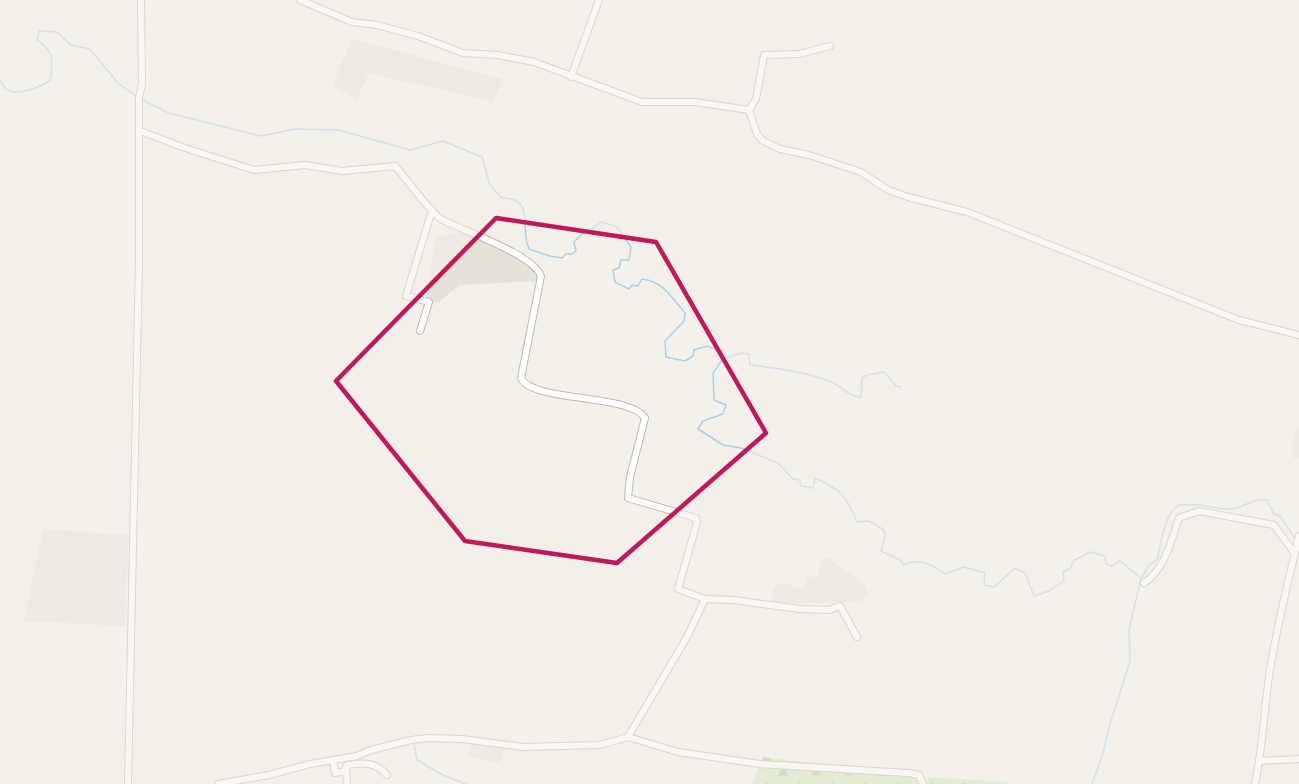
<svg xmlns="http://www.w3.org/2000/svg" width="1299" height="784" viewBox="0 0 1299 784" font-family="Quicksand,sans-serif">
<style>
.residential{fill:#e7e2d8}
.forest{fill:url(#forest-firs)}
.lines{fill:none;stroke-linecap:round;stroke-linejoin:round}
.stream{stroke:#aad2eb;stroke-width:1.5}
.minor-casing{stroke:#c1baaf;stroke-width:8}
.minor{stroke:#fff;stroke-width:6}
.marked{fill:none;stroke:#c2185b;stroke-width:4.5;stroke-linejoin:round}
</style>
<defs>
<pattern id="forest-firs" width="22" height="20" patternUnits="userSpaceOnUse" patternTransform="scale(1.5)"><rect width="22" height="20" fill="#d0e5b5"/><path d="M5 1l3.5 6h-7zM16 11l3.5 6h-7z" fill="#b4c69c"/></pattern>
</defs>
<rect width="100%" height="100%" fill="#f3f0e9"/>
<g class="residential">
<path d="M 352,39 L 484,74 L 502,79 L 493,102 L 369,73 L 357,99 L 332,87 Z"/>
<path d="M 462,231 L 515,256 L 541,274 L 540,281 L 459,285 L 438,303 L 427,298 L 435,237 Z"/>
<path d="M 1299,423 L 1299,458 L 1293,458 L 1292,445 Z"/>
<path d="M 43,529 L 129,535 L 125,626 L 24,621 Z"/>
<path d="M 829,558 L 865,585 L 869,594 L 862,601 L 771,605 L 774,588 L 782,582 L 802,589 L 807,576 L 818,578 L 821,560 Z"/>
<path d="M 472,743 L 505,748 L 501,763 L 468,757 Z"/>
</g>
<g class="forest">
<path d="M 763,757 L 918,777 L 919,784 L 752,784 Z"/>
<path d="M 928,777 L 1008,782 L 1008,784 L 927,784 Z"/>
</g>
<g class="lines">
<g class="stream">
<path d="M 0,81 C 2,83 3,87 6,89 C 18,97 39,87 50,81 C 53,62 55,51 37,40 L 39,31 L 57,32 L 71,45 L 90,49 L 118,83 L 137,97"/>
<path d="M 141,99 L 169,113 L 261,136 L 295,129 L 338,130 L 410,150 L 443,141 L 482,157 L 490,185 L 502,198 C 536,198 519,227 529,249 L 550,256 L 562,258 L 566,254 L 572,254 L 576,251 L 574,242 L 582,234 L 602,222 L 617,227 L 631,247 L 629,260 L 621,260 L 619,268 L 613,270 L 615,282 L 629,289 L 632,285 L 638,286 L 642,279 C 663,281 672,298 685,313 L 684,321 L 665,341 L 666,357 L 685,361 L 693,356 L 694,350 L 707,346 L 720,351 L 722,360 L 713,373 L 714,400 L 726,405 L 723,414 L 703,421 L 698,429 L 723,445 L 741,448 L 778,463 L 793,479 L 800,480 L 801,486 L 813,488 L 815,478 C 841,490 846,495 857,522 L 869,521 L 884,530 L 885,536 L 881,551 L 900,560 L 904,565 C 919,557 933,565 945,574 L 964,567 L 985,573 L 984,585 L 994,587 L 1015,568 L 1025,573 L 1034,596 L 1049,591 L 1064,581 L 1063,572 L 1071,568 L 1073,561 L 1090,552 L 1105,556 L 1106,564 L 1112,566 L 1120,561 L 1141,578 L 1129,630 L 1130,661 L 1108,731 L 1103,754 L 1092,784"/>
<path d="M 722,360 L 741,353 L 749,354 L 750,365 C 775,368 809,372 831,382 C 842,386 848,397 861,397 L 862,378 L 867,375 L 884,372 L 896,386 L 901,387"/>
<path d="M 1142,577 L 1149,565 L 1157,560 C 1161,546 1164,511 1180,505 C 1184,504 1194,505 1199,505 C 1210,506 1220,510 1232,509 C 1244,508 1254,497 1267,500 L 1274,514 L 1280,516 L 1296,540"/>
<path d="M 414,743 L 417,760 L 443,775 L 466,784"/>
</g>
<defs>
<g id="minor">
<path d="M 300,0 L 352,22 L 377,25 L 418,36 L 463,53 L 498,55 L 534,62 L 642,102 L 695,102 L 749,110 L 757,134 L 763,141 L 780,149 L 809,155 L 861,172 L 888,190 L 908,197 L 967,212 L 1239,320 L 1299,335"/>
<path d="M 571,77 L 599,0"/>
<path d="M 749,110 L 756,99 L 764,55 L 799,54 L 830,46"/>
<path d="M 140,131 L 185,148 L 254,170 L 305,165 L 342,171 L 395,166 C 405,177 431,213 441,219 C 463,231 533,254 541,276 L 521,378 C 531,402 632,394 645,418 L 630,477 L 628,498 L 696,518 L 697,522 L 678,589 L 705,599 L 734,600 L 799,609 L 829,610 L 840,606 L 857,637"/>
<path d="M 420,331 L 429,302 L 406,296 L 432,210"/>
<path d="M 1144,583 C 1165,569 1171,541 1179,518 L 1199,511 L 1274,525 L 1295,554"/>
<path d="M 628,737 L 687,637 L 705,599"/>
<path d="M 333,760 L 335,773 L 346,771 L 346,768"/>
<path d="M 1259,761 L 1299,759"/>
<path d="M 128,784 L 139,261 L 139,98 L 142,84 L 141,0"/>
<path d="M 218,784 L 269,775 L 310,764 L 357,756 L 371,750 L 411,740 L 428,738 L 462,739 L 523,747 L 600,745 L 628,737 L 678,752 L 760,764 L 909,773 L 919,775 L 923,784"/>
<path d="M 347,784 L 346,771 L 347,765 C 363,762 376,762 387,775"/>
<path d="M 1255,784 C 1263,747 1264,708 1270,670 C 1277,625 1288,581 1299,536"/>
</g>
</defs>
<use href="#minor" class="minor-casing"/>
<use href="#minor" class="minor"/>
</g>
<path d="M0 0H1299V784H0ZM 496,218 L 656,242 L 766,433 L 617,563 L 465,541 L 336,381 Z" fill="#f3f0e9" fill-opacity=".55" fill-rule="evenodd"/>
<path class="marked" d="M 496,218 L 656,242 L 766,433 L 617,563 L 465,541 L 336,381 Z"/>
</svg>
